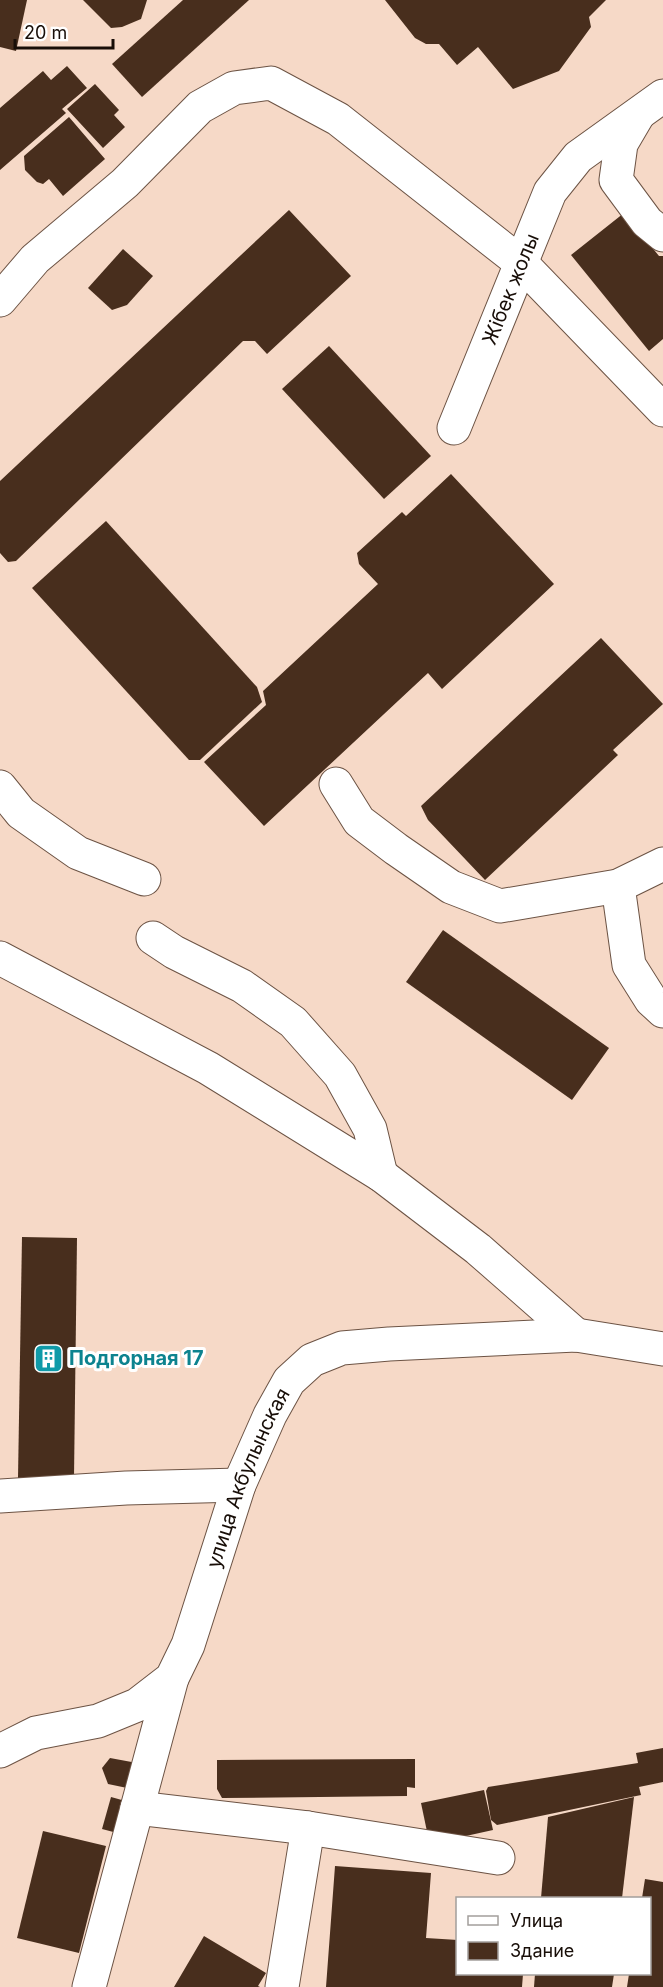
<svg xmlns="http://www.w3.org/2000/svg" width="663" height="1987" viewBox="0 0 663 1987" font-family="Inter,sans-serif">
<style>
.building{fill:#482e1d}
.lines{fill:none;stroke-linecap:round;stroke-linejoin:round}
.minor-casing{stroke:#6c5344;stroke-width:35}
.minor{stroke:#fff;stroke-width:33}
.labels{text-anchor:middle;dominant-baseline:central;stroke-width:6;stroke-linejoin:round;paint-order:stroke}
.street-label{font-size:20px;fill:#180e08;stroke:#fff}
.culture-label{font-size:20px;font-weight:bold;fill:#0d838f;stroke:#fff;text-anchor:start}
</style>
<rect width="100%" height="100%" fill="#f6d9c7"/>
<g class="building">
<path d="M 0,0 L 27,0 L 16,51 L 0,47 Z"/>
<path d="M 83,0 L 147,0 L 141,19 L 122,27 L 111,28 Z"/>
<path d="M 183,0 L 249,0 L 142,97 L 112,64 Z"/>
<path d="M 385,0 L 606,0 L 589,17 L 591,27 L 559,71 L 513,89 L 478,47 L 457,65 L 439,44 L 426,44 L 415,38 Z"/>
<path d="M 67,66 L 87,88 L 62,109 L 66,113 L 0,170 L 0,108 L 43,71 L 51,80 Z"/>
<path d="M 95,84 L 119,110 L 114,115 L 125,127 L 103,148 L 67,109 Z"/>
<path d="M 69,117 L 105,159 L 63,196 L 49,179 L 43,184 L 37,182 L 25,170 L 24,156 Z"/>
<path d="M 289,210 L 351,276 L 267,354 L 255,341 L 243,341 L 16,561 L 8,562 L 0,553 L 0,481 Z"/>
<path d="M 624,213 L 659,256 L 663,256 L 663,339 L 649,351 L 571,255 Z"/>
<path d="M 123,249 L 153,276 L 127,305 L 112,310 L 88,288 Z"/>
<path d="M 329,346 L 431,456 L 384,499 L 282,389 Z"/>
<path d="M 451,474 L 554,584 L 442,689 L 428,673 L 264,826 L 204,762 L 266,705 L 263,691 L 378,584 L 359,564 L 357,553 L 402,512 L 406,516 Z"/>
<path d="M 106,521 L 257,687 L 262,702 L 200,760 L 189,760 L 32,588 Z"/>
<path d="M 601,638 L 663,704 L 613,750 L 618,755 L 485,880 L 428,820 L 421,806 Z"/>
<path d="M 443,930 L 609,1048 L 572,1100 L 406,982 Z"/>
<path d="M 22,1237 L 77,1238 L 74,1478 L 18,1478 Z"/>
<path d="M 663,1748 L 663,1782 L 639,1787 L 641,1795 L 497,1825 L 491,1820 L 486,1791 L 488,1787 L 638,1763 L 636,1753 Z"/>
<path d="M 110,1758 L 137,1763 L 132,1789 L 108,1784 L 102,1768 Z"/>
<path d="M 415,1759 L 415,1788 L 407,1787 L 407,1796 L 222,1798 L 217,1789 L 217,1760 Z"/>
<path d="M 484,1790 L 493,1830 L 434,1843 L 429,1841 L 421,1803 Z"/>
<path d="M 111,1797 L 129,1802 L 121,1834 L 102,1829 Z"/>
<path d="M 634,1797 L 622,1898 L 541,1898 L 548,1817 Z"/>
<path d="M 43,1831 L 106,1846 L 79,1953 L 17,1938 Z"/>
<path d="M 335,1866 L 431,1873 L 426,1938 L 458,1940 L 458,1974 L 523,1974 L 522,1987 L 326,1987 Z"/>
<path d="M 645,1879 L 663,1882 L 663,1987 L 627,1987 L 629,1974 L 650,1974 L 650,1898 L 642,1898 Z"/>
<path d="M 204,1936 L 266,1973 L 258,1986 L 260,1987 L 174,1987 Z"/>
<path d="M 535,1974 L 614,1974 L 612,1987 L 534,1987 Z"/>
</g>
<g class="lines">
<defs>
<g id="minor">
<path d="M 638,115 L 621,144 L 616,180 L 647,222 L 663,235"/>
<path d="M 0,300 L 35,259 L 125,183 L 200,107 L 234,88 L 271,83 L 338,119 L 521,263 L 663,410"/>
<path id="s1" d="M 454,428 L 550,192 L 578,157 L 663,96"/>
<path d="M 336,784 L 359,821 L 396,849 L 451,887 L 500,906 L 618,886 L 663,864"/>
<path d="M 0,787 L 21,813 L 78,853 L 144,879"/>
<path d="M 618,886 L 629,965 L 651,1000 L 663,1011"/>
<path d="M 153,938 L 174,952 L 242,986 L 293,1022 L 340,1075 L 370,1129 L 381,1175"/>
<path d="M 0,958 L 208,1068 L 381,1175 L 478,1249 L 576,1335"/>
<path d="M 0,1496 L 126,1488 L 239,1485"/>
<path id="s2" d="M 0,1751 L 36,1733 L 98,1721 L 137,1705 L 172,1678 L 188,1645 L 239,1485 L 270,1415 L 289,1381 L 312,1360 L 342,1348 L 389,1344 L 576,1335 L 663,1349"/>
<path d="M 137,1808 L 308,1828 L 498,1858"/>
<path d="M 89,1987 L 172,1678"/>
<path d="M 282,1987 L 308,1828"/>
</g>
</defs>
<use href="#minor" class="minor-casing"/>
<use href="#minor" class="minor"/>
</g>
<defs>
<symbol id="building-square" viewBox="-11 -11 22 22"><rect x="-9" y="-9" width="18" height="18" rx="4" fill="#0f9aa8" stroke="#fff"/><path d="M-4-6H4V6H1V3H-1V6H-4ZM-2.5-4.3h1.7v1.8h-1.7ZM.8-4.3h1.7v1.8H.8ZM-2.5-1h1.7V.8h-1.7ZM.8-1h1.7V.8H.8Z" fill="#fff"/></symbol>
</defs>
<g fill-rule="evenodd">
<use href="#building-square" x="32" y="1342" width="33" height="33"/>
</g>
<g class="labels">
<g class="street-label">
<text stroke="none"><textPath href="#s1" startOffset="150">Жібек жолы</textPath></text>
<text stroke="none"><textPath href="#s2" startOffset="404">улица Акбулынская</textPath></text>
</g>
<g class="culture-label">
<text x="69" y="1358">Подгорная 17</text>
</g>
</g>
<rect x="456" y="1897" width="195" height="78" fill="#ffffff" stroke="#a39f9c" stroke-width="1.5"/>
<rect x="468" y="1916" width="30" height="9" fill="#ffffff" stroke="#a39f9c" stroke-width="1.5"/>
<text x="510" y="1927" font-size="18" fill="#180e08">Улица</text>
<rect x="468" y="1942" width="30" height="18" fill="#482e1d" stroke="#a39f9c" stroke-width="1.5"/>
<text x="510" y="1957" font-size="18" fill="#180e08">Здание</text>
<path d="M15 39v9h98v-9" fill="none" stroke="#180e08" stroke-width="3"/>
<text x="24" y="39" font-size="18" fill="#180e08" stroke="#ffffff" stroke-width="4.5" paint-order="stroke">20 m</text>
</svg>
